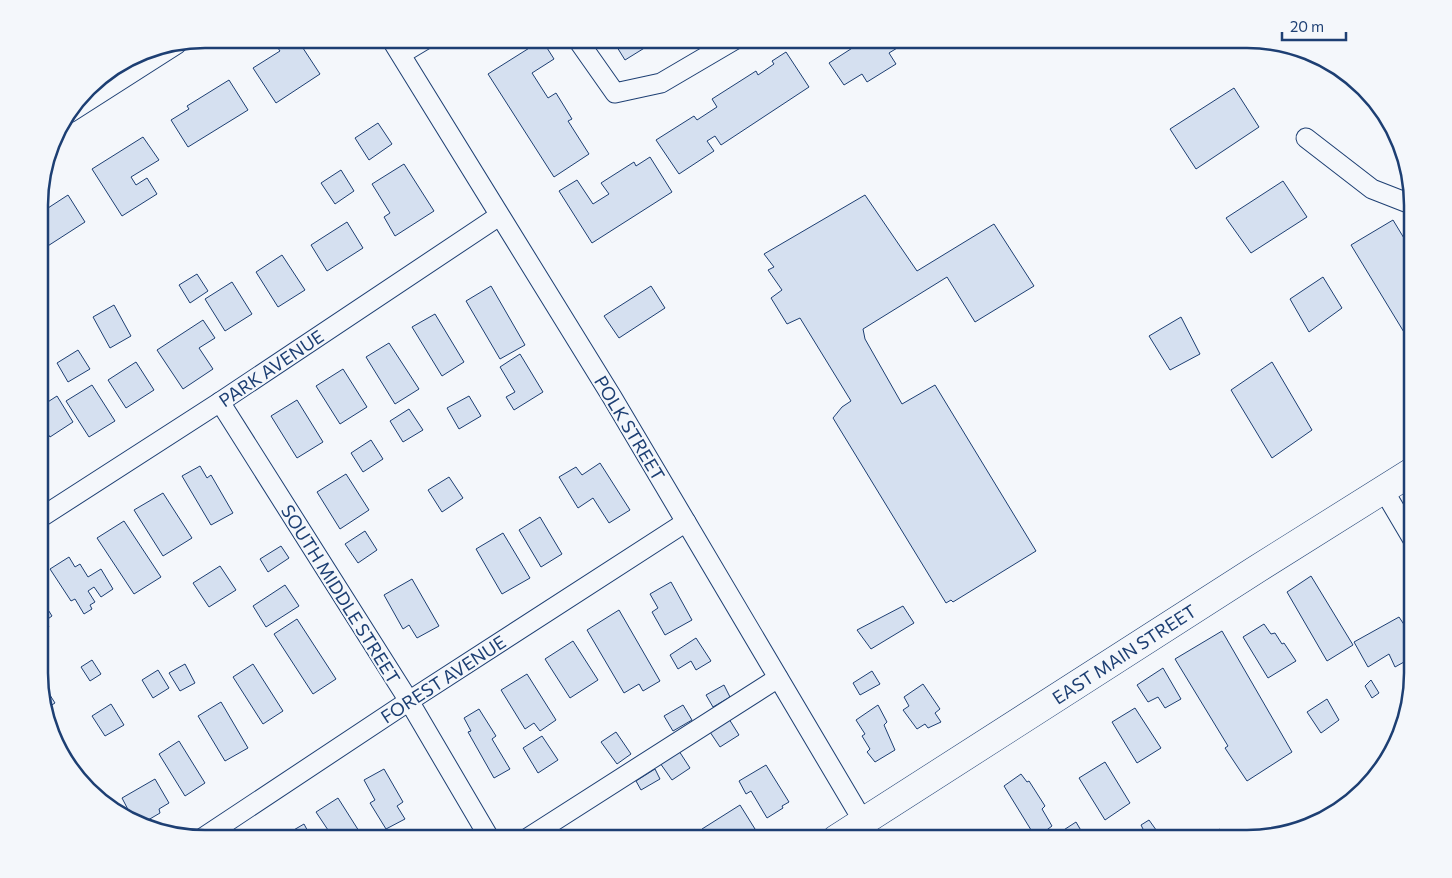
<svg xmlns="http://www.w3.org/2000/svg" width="1452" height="878" viewBox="0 0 1452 878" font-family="Commissioner,sans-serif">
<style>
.building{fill:#d5e0f0;stroke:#1d3f73}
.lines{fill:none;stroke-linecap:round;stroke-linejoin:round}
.minor-casing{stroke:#1d3f73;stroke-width:21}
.secondary-casing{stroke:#1d3f73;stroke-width:29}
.minor{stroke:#f4f7fb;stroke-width:19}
.secondary{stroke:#f4f7fb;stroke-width:28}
.labels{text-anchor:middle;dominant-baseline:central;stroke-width:4;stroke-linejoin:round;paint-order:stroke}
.street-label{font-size:18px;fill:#1d3f73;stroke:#f4f7fb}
.rim{fill:none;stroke:#1d3f73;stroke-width:2.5}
</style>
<rect width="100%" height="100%" fill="#f4f7fb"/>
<g class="building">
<path d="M 276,39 L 297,39 L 320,74 L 276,103 L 253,68 L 280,51 L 273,41 Z"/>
<path d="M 612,39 L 659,39 L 625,60 Z"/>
<path d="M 853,39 L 898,39 L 902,45 L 889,53 L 896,64 L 867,82 L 862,74 L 844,85 L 829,63 L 857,45 Z"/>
<path d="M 542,40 L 554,59 L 532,73 L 548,98 L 556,93 L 572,119 L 568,121 L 589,154 L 554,177 L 488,74 Z"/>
<path d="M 786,52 L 809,87 L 721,145 L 715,136 L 707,141 L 714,151 L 679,174 L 656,140 L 694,116 L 697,120 L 717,107 L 712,99 L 756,71 L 758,75 L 774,64 L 772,61 Z"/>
<path d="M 229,80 L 248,110 L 188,147 L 171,120 L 189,109 L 187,106 Z"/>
<path d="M 1234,88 L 1259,127 L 1196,169 L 1170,129 Z"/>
<path d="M 378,123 L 392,144 L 369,160 L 355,138 Z"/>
<path d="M 143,137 L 159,160 L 131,177 L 136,185 L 147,178 L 157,194 L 122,216 L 92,169 Z"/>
<path d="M 650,157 L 672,192 L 592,243 L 559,191 L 577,180 L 593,204 L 609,194 L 601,183 L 634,162 L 636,166 Z"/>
<path d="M 404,164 L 434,211 L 395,236 L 384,217 L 390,213 L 372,184 Z"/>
<path d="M 341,170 L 354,191 L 335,204 L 321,183 Z"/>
<path d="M 1283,181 L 1307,217 L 1251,253 L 1226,218 Z"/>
<path d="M 68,195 L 85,222 L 40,251 L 40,205 L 44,203 L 48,208 Z"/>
<path d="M 865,195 L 917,271 L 994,224 L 1034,286 L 975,322 L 947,277 L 863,329 L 865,339 L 902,404 L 935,385 L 1036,551 L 953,602 L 951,600 L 946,603 L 833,418 L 842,407 L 851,401 L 800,318 L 787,324 L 771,298 L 782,290 L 768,270 L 774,267 L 764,254 Z"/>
<path d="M 1393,220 L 1413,253 L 1413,347 L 1351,245 Z"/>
<path d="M 347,222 L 363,248 L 327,271 L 311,245 Z"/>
<path d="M 282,255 L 305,290 L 278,307 L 256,272 Z"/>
<path d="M 197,274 L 208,291 L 190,303 L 179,285 Z"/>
<path d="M 1323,277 L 1342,308 L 1309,332 L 1290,299 Z"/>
<path d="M 232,282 L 252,314 L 225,331 L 205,299 Z"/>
<path d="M 491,286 L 525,345 L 500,359 L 466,301 Z"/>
<path d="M 651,286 L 665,308 L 619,338 L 604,316 Z"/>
<path d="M 114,305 L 131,336 L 110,348 L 93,317 Z"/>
<path d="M 435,314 L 464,362 L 442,376 L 412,327 Z"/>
<path d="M 1181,317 L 1200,354 L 1170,370 L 1149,336 Z"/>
<path d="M 203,320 L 215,338 L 199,348 L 213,369 L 183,389 L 157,350 Z"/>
<path d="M 389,343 L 419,389 L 395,404 L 366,357 Z"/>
<path d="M 78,350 L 90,369 L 68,382 L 57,363 Z"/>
<path d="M 520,354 L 543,392 L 514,410 L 506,397 L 515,392 L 500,367 Z"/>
<path d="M 136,362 L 154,390 L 126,408 L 108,380 Z"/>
<path d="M 1272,362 L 1312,430 L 1272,458 L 1231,390 Z"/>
<path d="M 343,369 L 367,407 L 340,424 L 316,386 Z"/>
<path d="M 92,385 L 115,421 L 89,437 L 66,401 Z"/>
<path d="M 57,396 L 73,422 L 50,437 L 40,422 L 40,407 Z"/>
<path d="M 469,396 L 481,416 L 459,429 L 447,408 Z"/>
<path d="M 297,400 L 323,442 L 297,458 L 271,416 Z"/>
<path d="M 409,409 L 423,430 L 403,442 L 390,421 Z"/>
<path d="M 371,440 L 383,459 L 363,472 L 351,453 Z"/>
<path d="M 600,463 L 630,510 L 609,523 L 593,498 L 578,508 L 559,477 L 576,467 L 582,475 Z"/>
<path d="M 200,466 L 207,478 L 211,475 L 233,513 L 211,525 L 182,476 Z"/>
<path d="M 346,474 L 369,510 L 340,529 L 317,492 Z"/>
<path d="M 449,477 L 463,498 L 442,512 L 428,490 Z"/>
<path d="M 163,493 L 192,538 L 163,556 L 134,510 Z"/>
<path d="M 540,517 L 562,554 L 541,567 L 519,530 Z"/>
<path d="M 124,521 L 161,577 L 134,594 L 97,538 Z"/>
<path d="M 365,531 L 377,550 L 358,563 L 345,544 Z"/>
<path d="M 503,533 L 530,578 L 502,594 L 476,549 Z"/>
<path d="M 281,546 L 289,558 L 268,572 L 260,559 Z"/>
<path d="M 69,557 L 75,567 L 80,564 L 88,577 L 101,569 L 113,589 L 101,597 L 94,587 L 88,591 L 95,602 L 90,605 L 92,609 L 84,614 L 75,599 L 71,601 L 50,569 Z"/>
<path d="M 220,566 L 236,590 L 209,607 L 193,583 Z"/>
<path d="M 1311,576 L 1353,645 L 1327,661 L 1287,592 Z"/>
<path d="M 412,579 L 439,626 L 417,638 L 409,625 L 403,629 L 384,595 Z"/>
<path d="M 671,582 L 692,620 L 665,635 L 652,612 L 658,608 L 650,594 Z"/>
<path d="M 285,585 L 299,606 L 266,627 L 253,606 Z"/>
<path d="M 40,597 L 52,616 L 45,621 L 49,627 L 40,632 Z"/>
<path d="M 903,606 L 914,623 L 871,649 L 857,630 Z"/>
<path d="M 619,610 L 660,681 L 643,691 L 639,684 L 624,693 L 587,630 Z"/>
<path d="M 1399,617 L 1411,635 L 1413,635 L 1413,664 L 1404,662 L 1395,667 L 1389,654 L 1368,667 L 1354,642 Z"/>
<path d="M 297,619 L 336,679 L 313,694 L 274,634 Z"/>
<path d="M 1264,624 L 1271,634 L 1275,633 L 1282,644 L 1284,643 L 1296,661 L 1268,678 L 1243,637 Z"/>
<path d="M 1222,631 L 1292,752 L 1247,781 L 1225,748 L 1228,746 L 1175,659 Z"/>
<path d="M 696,638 L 711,661 L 696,670 L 691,661 L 678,669 L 670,655 Z"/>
<path d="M 573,641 L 598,680 L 570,698 L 545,659 Z"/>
<path d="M 92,660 L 101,674 L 90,681 L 81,667 Z"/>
<path d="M 185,664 L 195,683 L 180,691 L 169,673 Z"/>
<path d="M 253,664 L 283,711 L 263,724 L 233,677 Z"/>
<path d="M 1163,668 L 1181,699 L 1165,708 L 1158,697 L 1148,702 L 1137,685 Z"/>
<path d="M 158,670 L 169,688 L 153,698 L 142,680 Z"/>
<path d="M 872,671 L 880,684 L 860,695 L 853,683 Z"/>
<path d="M 527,674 L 556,720 L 540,731 L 534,723 L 525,729 L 501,690 Z"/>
<path d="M 1371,680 L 1379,693 L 1372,698 L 1365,686 Z"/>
<path d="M 923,684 L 940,709 L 935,713 L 941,722 L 928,728 L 925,724 L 917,729 L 903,710 L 909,706 L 904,697 Z"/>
<path d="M 724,685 L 730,697 L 713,707 L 706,695 Z"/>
<path d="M 48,692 L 55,703 L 45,709 L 41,696 Z"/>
<path d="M 1327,699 L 1339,720 L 1321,733 L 1307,712 Z"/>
<path d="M 221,702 L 248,748 L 225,761 L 198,716 Z"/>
<path d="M 111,704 L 124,725 L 105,736 L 92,716 Z"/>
<path d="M 683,705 L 692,720 L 673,731 L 664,716 Z"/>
<path d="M 878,705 L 887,722 L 884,725 L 895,750 L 875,762 L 867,752 L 870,749 L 862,736 L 865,734 L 856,720 Z"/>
<path d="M 1135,708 L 1161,748 L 1137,763 L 1112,722 Z"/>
<path d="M 479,709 L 496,736 L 492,739 L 510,769 L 494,778 L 468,732 L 471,731 L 464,718 Z"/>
<path d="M 729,719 L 739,735 L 720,747 L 710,732 Z"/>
<path d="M 616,732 L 631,754 L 617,764 L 601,742 Z"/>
<path d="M 542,736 L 558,760 L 538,773 L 523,748 Z"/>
<path d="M 179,741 L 205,783 L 185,796 L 159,754 Z"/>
<path d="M 679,751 L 690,768 L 672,780 L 660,763 Z"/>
<path d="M 1105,762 L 1130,803 L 1105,820 L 1079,778 Z"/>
<path d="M 766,765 L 789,802 L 782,806 L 783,808 L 767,818 L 751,791 L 746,794 L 739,781 Z"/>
<path d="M 384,769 L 403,802 L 397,806 L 405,819 L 386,829 L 370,803 L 375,800 L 364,780 Z"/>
<path d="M 655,769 L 660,779 L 641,790 L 636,781 Z"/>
<path d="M 1021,774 L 1027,782 L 1029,781 L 1045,806 L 1042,809 L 1052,826 L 1036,838 L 1004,786 Z"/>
<path d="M 155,779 L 169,803 L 159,809 L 160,813 L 143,823 L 134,821 L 122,798 Z"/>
<path d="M 338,798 L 364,839 L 334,839 L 316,812 Z"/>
<path d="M 740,805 L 755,829 L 738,839 L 708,839 L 702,829 Z"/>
<path d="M 1149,820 L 1159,834 L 1151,839 L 1148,839 L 1141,825 Z"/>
<path d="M 1076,822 L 1086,839 L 1059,839 L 1056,835 Z"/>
<path d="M 304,824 L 312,839 L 280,839 L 280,838 Z"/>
<path d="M 1220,829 L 1225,839 L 1205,839 Z"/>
</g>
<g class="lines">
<defs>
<g id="minor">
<path d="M 391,39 L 612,397 L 863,821"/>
<path d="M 577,39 L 615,93 L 661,83 L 736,39"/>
<path d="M 401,54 L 426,39"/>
<path d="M 69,113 L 177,44"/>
<path d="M 1306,138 L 1372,189 L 1413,205"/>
<path d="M 220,402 L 409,701 L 490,839"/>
<path d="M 1383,489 L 1413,540"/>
<path d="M 40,518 L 220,402 L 499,216"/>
<path d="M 201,839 L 409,701 L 686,522"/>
<path d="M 526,839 L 778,678"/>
</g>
<path id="secondary" d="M 836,839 L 1257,569 L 1413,471"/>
</defs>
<use href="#minor" class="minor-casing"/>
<use href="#secondary" class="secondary-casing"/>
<use href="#minor" class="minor"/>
<use href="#secondary" class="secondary"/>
</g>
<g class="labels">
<g class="street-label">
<text transform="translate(271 368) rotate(-34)">PARK AVENUE</text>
<text transform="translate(630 428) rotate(59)">POLK STREET</text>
<text transform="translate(341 594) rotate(58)">SOUTH MIDDLE STREET</text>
<text transform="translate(1124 654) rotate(-33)">EAST MAIN STREET</text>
<text transform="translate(443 679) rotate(-33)">FOREST AVENUE</text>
</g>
</g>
<path d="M0 0H1452V878H0ZM205 48H1247A157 157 0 0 1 1404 205V673A157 157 0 0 1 1247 830H205A157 157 0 0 1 48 673V205A157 157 0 0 1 205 48Z" fill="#f4f7fb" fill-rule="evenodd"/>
<path class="rim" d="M205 48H1247A157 157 0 0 1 1404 205V673A157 157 0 0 1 1247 830H205A157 157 0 0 1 48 673V205A157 157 0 0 1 205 48Z"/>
<path d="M1282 32v8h64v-8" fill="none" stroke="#1d3f73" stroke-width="2.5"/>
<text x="1290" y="32" font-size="15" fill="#1d3f73" stroke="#f4f7fb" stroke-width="4" paint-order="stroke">20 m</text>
</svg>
